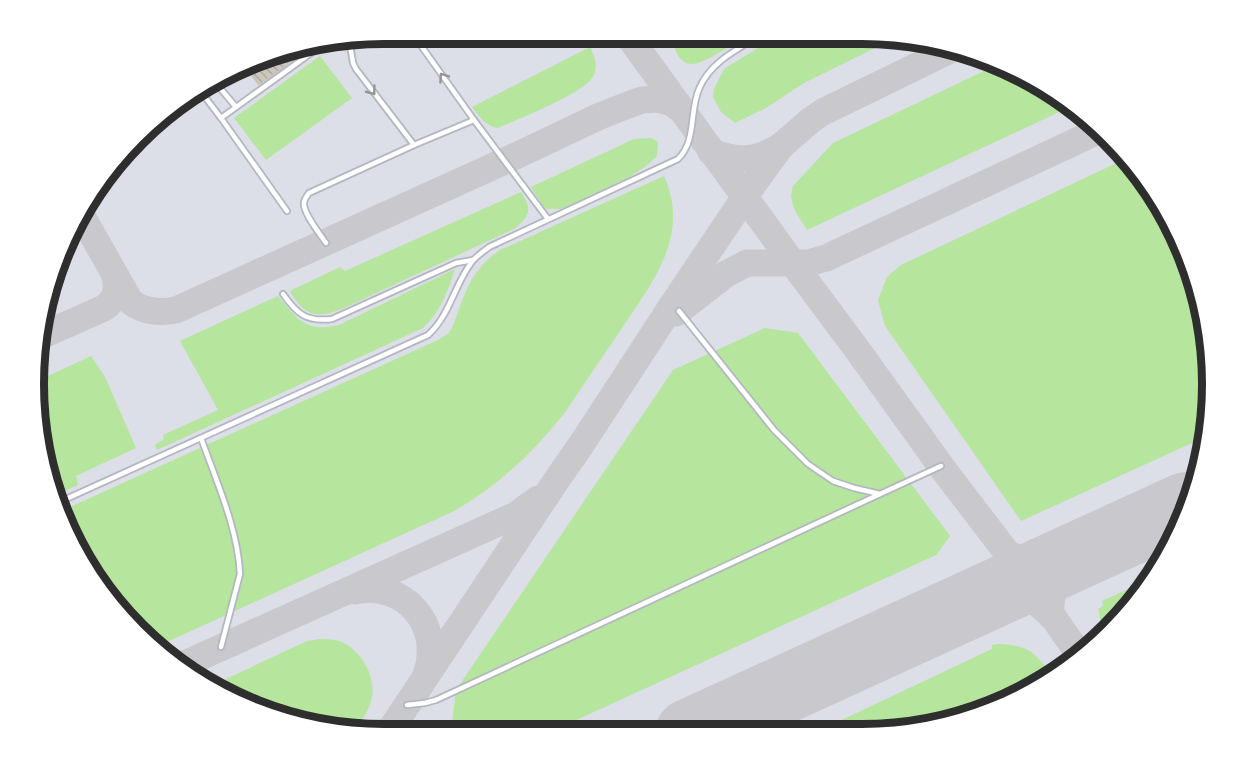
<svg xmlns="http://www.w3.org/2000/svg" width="1246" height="768" viewBox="0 0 1246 768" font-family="Poppins,sans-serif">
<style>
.airport{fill:#dcdee8}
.grass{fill:#b6e59e}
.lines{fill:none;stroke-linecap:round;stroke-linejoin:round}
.taxiway{stroke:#c9c8cc;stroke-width:27}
.runway{stroke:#c9c8cc;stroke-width:68}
.building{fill:url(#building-back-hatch);stroke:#cbc5ba;stroke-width:1.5}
.service-casing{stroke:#b4b7c1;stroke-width:8}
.service{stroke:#fff;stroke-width:4.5}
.oneway{stroke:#969696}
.rim{fill:none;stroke:#2e2e2e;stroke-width:8}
</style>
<defs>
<pattern id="building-back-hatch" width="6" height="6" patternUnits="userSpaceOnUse" patternTransform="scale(1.5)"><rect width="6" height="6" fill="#cbc7bf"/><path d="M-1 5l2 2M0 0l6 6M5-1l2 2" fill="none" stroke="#afaba4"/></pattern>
</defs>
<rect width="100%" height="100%" fill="#efe9e1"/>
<path class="airport" d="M 384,33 L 907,36 L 996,60 L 1075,105 L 1166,208 L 1210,338 L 1201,475 L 1141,597 L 1037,688 L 953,723 L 885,734 L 339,732 L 250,708 L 171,663 L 92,579 L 52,496 L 33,384 L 52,272 L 92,189 L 171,105 L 272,52 Z"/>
<g class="grass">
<path d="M 676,35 L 747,35 C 736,42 703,65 692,64 C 687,64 682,61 679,57 C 674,50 673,43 676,35 Z"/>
<path d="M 779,35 L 899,36 L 804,83 L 766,108 L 735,123 L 721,112 L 713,97 L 714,89 L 724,69 Z"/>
<path d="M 590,47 C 595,57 599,68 592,78 C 582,94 518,119 498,128 C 485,126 480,117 472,107 Z"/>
<path d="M 320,56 L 352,98 L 266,160 L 234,118 Z"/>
<path d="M 1001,63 L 1074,105 L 807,230 L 795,211 L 791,197 L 793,186 L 833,143 Z"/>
<path d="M 651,138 L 658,142 L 657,156 L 646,166 L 629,177 L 561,209 L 545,209 L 531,187 L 634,139 Z"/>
<path d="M 1123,160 L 1166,208 L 1210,338 L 1203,438 L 1021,521 L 885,326 L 878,300 L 887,277 L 901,265 Z"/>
<path d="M 664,176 C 691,236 652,283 620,331 C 602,357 584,384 566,411 C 534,452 498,486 454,511 L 156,647 L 92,579 L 59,512 L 438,340 L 448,334 L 452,328 C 465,295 469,271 500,250 Z"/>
<path d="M 521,192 C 532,209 531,216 514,229 L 344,308 C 318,319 304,317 290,291 L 340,267 L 345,271 Z"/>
<path d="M 455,269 C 447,292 441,312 423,328 L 157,450 L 155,445 L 164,439 L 163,435 L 218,410 L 180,341 L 278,296 C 297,319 305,333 339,325 Z"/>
<path d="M 765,328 L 798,333 L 950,536 L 936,555 L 548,733 L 451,732 L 456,690 L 673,370 Z"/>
<path d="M 91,356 L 105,377 L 136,448 L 76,476 L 78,485 L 52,497 L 33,383 Z"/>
<path d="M 1150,579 L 1141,597 L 1103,630 C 1099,625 1101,616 1098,609 L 1103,606 L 1102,601 Z"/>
<path d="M 319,639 C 326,639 335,639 342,642 C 363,652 379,681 370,704 C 367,714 359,723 353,732 L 339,732 L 250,708 L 211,686 L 307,641 Z"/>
<path d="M 998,644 C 1029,645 1034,652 1052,675 L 1037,688 L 953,723 L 885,734 L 812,734 L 992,649 L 992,645 Z"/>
</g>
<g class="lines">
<g class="taxiway">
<path d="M 627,34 L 786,254 L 856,348 L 943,469 L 1027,579 L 1078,653"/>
<path d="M 711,152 C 739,162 755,162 781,146"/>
<path d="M 80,213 L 130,301 C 143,312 160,313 176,310 L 505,161 L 600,116 L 628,105 L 642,100 L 658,99 L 672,103 L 684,112"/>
<path d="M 676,313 L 726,274 L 747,263 L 808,263 L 826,258 L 1098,131"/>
<path d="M 41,336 L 104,308 C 116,300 118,290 115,276"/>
<path d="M 1007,553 C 1026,563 1042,565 1064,562"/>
<path d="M 355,591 C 404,581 442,624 427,672"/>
<path d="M 990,596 C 1015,594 1028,592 1046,611"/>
<path d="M 1051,616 C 1049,588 1060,572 1080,555"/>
<path d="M 178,667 L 516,515 L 538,499"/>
<path d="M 389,732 L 558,478 L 583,442 L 669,310 L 757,179 L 781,146 L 811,120 L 823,112 L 954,48"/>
</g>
<path class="runway" d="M 689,733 L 1186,506"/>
</g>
<path class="building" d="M 299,47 L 303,53 L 259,85 L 245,66 L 272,52 Z"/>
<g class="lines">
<defs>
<g id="service">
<path d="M 412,33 L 474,120"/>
<path d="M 658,38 L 663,35"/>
<path d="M 349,39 L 353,63 L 356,69 L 414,145"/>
<path d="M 215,82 L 236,107"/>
<path d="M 205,97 L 221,118"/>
<path d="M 287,211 L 221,118 L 325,43"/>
<path d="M 326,243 C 320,234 302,212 304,202 C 305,198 306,197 309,193 L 414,145 L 474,120 L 548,219"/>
<path d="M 283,294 C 297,314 306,322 332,319 L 456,263 L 473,260"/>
<path d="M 679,311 L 774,430 L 808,464 L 833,481 L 854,488 L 880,494 L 941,466"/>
<path d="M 201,438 C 216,480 238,529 240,574 L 221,647"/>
<path d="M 55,504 L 428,335 C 450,315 454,286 471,263 C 476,256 483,252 489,247 L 678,159 C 697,140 689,112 699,89 C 710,62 738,49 761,35"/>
<path d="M 407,705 L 425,703 L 436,700 L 880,494"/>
</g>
</defs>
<use href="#service" class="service-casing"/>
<use href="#service" class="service"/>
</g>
<defs><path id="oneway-chevron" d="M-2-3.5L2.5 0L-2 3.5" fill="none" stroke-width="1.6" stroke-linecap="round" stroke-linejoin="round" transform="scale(1.5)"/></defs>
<g class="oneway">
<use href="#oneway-chevron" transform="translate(443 77) rotate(-125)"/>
<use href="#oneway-chevron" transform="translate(372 91) rotate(53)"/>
</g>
<path d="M0 0H1246V768H0ZM384 44H862A340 340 0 0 1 1202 384V384A340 340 0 0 1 862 724H384A340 340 0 0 1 44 384V384A340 340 0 0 1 384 44Z" fill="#fff" fill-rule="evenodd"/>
<path class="rim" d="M384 44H862A340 340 0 0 1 1202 384V384A340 340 0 0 1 862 724H384A340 340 0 0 1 44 384V384A340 340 0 0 1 384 44Z"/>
</svg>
